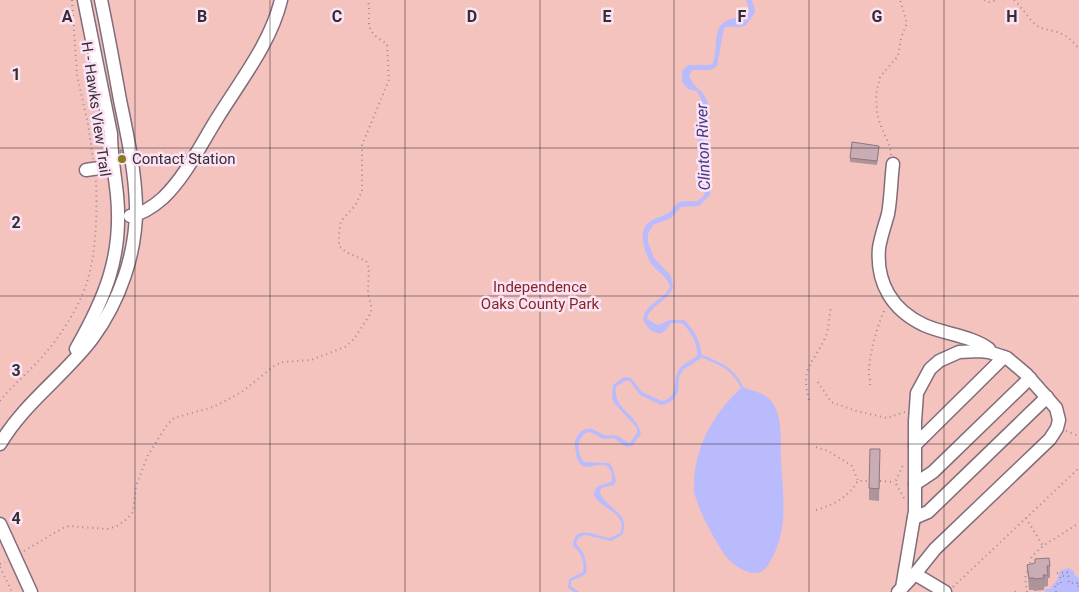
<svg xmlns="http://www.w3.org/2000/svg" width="1079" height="592" viewBox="0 0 1079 592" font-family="Roboto,sans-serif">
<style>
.green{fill:#f4c3be}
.water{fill:#babbfd}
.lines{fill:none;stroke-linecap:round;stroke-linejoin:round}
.stream{stroke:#babbfd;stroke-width:2.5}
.minor-casing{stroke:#816c7c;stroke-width:15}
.path{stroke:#9c8b97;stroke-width:2;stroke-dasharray:1 4;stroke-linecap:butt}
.minor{stroke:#fff;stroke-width:12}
.wall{fill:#ad949b}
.building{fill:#c9acb4;stroke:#8d787e}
.grid{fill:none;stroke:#362d33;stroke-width:1;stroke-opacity:0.55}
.poi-dot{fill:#887c21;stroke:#fbe3f5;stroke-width:2}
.labels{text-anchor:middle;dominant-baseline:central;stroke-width:5;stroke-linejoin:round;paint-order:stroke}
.street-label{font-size:15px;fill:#362d33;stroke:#fbe3f5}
.poi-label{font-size:15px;fill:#362d33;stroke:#fbe3f5;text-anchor:start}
.park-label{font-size:15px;fill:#812827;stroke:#fbe3f5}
.water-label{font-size:16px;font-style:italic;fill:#423b87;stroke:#fbe3f5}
.grid-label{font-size:16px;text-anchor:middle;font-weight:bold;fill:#362d33;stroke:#fbe3f5;stroke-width:5;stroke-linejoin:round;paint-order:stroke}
</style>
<rect width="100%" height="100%" fill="#eed6e8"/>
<rect class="green" x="0" y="0" width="1079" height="592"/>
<g class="water">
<path d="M 746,0 L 752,0 L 755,10 L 754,14 C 751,17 749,22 746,25 C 741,29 730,25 724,28 L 717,66 L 711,70 L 693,70 L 689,75 L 693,84 L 702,92 L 707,100 L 710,112 L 709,130 L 703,143 L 703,169 L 711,190 L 710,195 L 699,206 L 681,207 L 671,218 L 653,225 L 648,234 L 648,242 L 654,258 L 671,276 L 673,287 C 669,301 650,305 647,319 L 658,325 L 670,320 L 684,320 C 694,329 703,345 701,358 L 683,370 L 679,377 L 678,392 L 673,400 L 666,404 L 661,405 L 640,395 L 630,381 L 625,381 L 616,387 C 613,410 638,414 641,434 L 632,446 L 626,447 L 614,438 L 603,439 L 590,432 C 576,434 576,453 584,462 L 609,463 L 613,468 L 616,481 L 614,485 L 601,488 L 600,493 C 607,509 632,514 622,535 L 611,541 L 585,535 C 580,536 577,539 576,544 C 584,551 588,562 586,574 L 571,581 L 571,586 L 579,592 L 574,592 L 568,588 L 569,579 L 583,572 C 585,562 581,552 573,546 C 574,522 598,537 610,538 L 620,533 C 629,513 600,509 594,495 C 595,484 602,485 611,482 C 613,478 612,471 609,468 C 601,457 580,480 576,453 C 575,448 574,443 576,438 C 579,433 582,429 588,429 C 594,428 597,432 602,434 C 606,437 612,434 617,436 C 622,437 625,442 630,443 L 637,433 L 637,428 L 614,403 L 612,397 L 613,385 L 624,377 L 631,378 L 642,392 L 662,401 C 680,398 671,379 680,368 C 684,363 692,360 697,356 C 699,346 690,330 682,323 L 671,323 L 666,330 L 660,334 L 650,330 L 643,320 C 644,304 664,300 670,287 C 667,276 660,274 653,266 C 646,256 638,236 646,225 C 651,219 660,217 667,214 C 673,211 673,206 678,203 C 683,200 692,202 698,201 L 705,194 L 698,170 L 698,143 L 703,117 L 702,101 L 697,91 L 688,89 L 682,82 L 682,71 L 688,65 L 710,65 L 713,63 C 717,53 714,31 722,24 C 730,16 742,21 749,8 Z"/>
<path d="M 742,387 C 749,390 761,392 767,397 C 784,411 780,438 781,457 C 782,490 789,524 774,554 C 771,560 768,566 764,570 C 754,578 737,568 730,561 C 719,550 695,505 694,490 C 693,449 712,415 742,387 Z"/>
<path d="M 1068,568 L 1074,571 L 1075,576 L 1079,578 L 1079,592 L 1045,592 L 1045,589 L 1050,589 L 1057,580 L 1060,571 Z"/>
</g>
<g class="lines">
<path class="stream" d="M 699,355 C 720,364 731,366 742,387"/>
<defs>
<g id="minor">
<path d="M 893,164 C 891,180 891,198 888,214 C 885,225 881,236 879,248 C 876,283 892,310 924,325 C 944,334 972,336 989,349"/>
<path d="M 86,170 L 113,166"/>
<path d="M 130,216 C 142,214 154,206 163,198 C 186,176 201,144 218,117 C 241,80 271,42 281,0"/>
<path d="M 76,349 C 105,298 123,256 117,195 C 115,175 111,155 111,134 L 84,0"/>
<path d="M 0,444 C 24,403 64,376 92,339 C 120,301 137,252 136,205 C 135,170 127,134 120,100 C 114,67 108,33 101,0"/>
<path d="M 915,445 L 1004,357"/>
<path d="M 915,484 L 933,472 L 1030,378"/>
<path d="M 914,518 L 928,512 L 1047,397"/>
<path d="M 0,524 L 31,592"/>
<path d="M 915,574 L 945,592"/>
<path d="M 898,592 L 915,574 L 935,549 L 1050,439 L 1057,428 L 1059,420 L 1056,408 L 1026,374 L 1007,358 L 989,352 L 979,351 L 959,352 L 939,361 L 930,369 L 917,393 L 915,421 L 915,511 L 902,588"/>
</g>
</defs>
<use href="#minor" class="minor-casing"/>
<g class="path">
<path d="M 72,0 L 77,75 L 88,124 L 93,159"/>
<path d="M 984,0 L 989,2 L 998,0"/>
<path d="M 1014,0 C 1022,7 1028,18 1035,24 C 1040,29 1046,29 1053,31 C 1064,33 1072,40 1079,49"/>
<path d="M 891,155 L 890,147 L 880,124 L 877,112 L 876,94 L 880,77 L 898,56 L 901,38 L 907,23 L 900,0"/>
<path d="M 818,382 L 831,402 L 856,411 L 887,418 L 905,412"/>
<path d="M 870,385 C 871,380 868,375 869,369 C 869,356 879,318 886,308"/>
<path d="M 809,400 C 800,366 813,365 825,338 C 829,329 829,317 831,307"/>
<path d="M 0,401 C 14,383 33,369 47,351 C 62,334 79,306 86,285 C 97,252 97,213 96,179"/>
<path d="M 1066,431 L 1079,436"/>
<path d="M 816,447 L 828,451 L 852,466 L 858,481"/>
<path d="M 880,481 L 895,482"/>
<path d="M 904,498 L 895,482 L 904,463"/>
<path d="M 816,510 C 834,505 848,497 858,481 L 869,481"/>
<path d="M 1026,518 L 1043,546"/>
<path d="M 24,551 L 63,528 L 69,526 L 107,529 L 117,526 L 127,519 L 133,512 L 136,486 L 148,455 L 167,425 L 174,418 L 213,407 L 229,399 L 243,391 L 274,366 L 282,362 L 311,360 L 345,347 L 354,339 L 371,313 L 371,306 L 368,293 L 369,268 L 366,261 L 346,252 L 339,246 L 339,232 L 341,221 L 355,206 L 362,191 L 362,145 L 389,80 L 387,44 C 361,28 372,25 368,0"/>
<path d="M 0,564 L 5,562"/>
<path d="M 0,567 L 12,592"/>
<path d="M 1057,573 L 1067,572 L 1067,576"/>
<path d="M 953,587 L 1079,468"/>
<path d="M 1015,592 L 1017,590"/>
<path d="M 1027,592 L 1025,578 L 1032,556 L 1043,546 L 1079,523"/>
<path d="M 1056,592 L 1055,584 L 1061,584 L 1060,576 L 1068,576 L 1069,583 L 1077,583 L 1077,587 L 1079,586"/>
</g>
<use href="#minor" class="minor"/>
</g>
<g class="wall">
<path d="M 120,150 L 124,159 L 124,163 L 121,163 Z"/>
<path d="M 879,150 L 877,165 L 850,162 L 850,158 Z"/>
<path d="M 880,461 L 879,501 L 869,500 L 869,488 Z"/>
<path d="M 1035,559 L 1050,566 L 1050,578 L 1048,578 L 1048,586 L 1044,587 L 1044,590 L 1034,591 L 1034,590 L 1029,590 L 1027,565 L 1035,564 Z"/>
</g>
<g class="building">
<path d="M 852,142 L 879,146 L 877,161 L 850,158 Z"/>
<path d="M 120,150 L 122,150 L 124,159 L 121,159 Z"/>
<path d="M 870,449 L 880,449 L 879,489 L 869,488 Z"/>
<path d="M 1049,558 L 1050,566 L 1047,566 L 1048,575 L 1043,575 L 1044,578 L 1034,579 L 1034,578 L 1029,578 L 1027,565 L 1035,563 L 1035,559 Z"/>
</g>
<path class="grid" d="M 135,0 L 135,592M 270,0 L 270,592M 405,0 L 405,592M 540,0 L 540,592M 674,0 L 674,592M 809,0 L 809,592M 944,0 L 944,592M 0,148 L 1079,148M 0,296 L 1079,296M 0,444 L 1079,444"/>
<circle class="poi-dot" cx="122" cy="159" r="5"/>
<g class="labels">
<g class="street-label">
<text transform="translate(96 109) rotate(82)">H - Hawks View Trail</text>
</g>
<g class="poi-label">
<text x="132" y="159">Contact Station</text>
</g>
<g class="park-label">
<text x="540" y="287">Independence<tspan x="540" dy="17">Oaks County Park</tspan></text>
</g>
<g class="water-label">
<text transform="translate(703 147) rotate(-92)">Clinton River</text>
</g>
</g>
<g class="grid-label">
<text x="67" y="22">A</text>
<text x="202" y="22">B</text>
<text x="337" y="22">C</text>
<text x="472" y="22">D</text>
<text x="607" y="22">E</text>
<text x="742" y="22">F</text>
<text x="877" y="22">G</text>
<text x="1012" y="22">H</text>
<text x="16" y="80">1</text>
<text x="16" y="228">2</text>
<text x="16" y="376">3</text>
<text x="16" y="524">4</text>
</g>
</svg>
